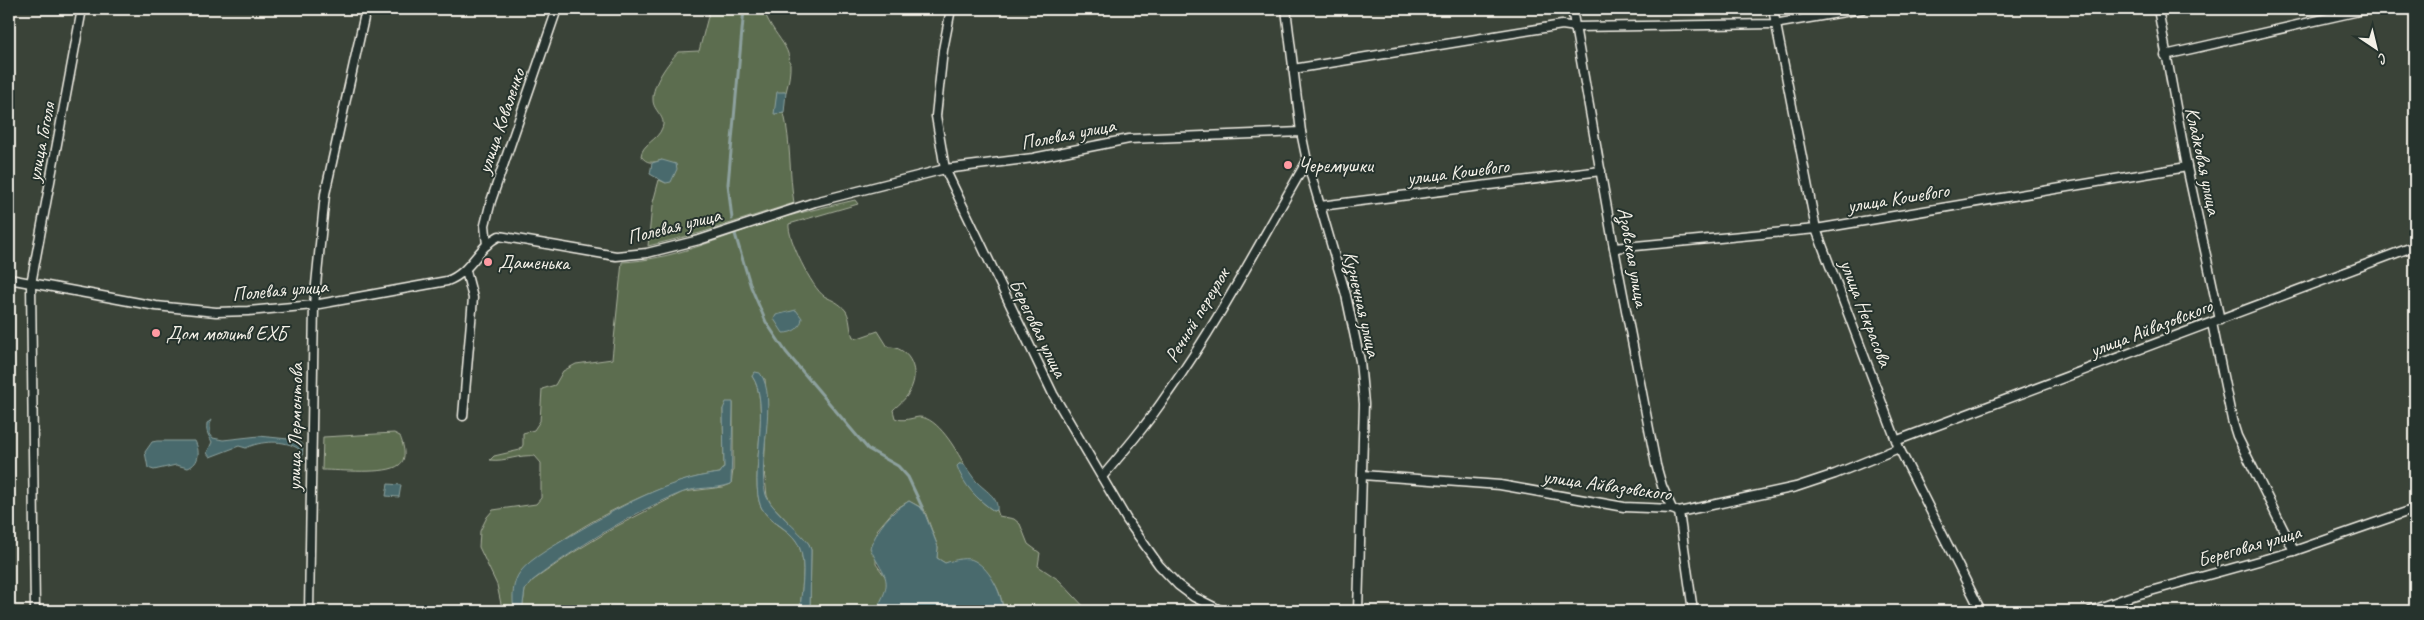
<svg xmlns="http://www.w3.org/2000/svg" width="2424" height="620" viewBox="0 0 2424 620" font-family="Caveat,sans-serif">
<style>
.green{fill:#5c6d50;stroke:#a8af9c}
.water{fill:#486b6d;stroke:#8da19e}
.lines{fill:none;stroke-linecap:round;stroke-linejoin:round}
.stream{stroke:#8da19e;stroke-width:3}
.minor-casing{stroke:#f4f1e8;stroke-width:11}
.minor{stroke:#26332d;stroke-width:8}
.poi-dot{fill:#ff9aa2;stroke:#26332d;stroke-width:2}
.labels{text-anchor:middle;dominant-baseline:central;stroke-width:4;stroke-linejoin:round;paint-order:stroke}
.street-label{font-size:20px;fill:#f4f1e8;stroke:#26332d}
.poi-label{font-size:20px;fill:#f4f1e8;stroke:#26332d;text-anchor:start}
</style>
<rect width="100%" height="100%" fill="#3a4338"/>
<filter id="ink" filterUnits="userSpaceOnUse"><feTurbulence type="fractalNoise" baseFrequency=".02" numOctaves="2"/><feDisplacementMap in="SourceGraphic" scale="10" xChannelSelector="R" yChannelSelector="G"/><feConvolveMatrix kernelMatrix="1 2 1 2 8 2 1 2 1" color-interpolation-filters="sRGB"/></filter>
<g filter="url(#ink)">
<g class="green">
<path d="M 710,9 L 763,9 C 778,47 799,44 786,92 L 777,93 L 775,114 L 784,113 C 791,143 789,173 794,203 L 700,233 L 648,246 L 652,206 L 659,180 L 666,183 L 662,160 C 652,163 647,164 641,156 C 642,144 658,140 662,128 C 667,117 653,111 653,100 C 652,84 668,63 678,52 L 699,51 Z"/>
<path d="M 855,200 L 858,204 L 789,224 C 787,238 812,288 824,296 C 833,301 839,302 846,311 C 851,320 849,328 853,337 L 858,338 L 878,331 L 888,347 C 908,346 919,369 912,386 C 908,398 900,403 893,410 L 895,418 C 903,422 911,418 919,417 C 938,417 956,450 964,464 L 959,464 C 965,486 975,498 994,511 L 997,510 L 999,516 L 1014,519 L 1020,524 L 1028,544 L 1040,553 L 1038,566 L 1059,580 L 1088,611 L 1003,611 C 1002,581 976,554 945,563 L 937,558 L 938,547 L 924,509 L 909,501 L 894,510 L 877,530 L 876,564 L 887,579 L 887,591 L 879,606 L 882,611 L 810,611 L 811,550 L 809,544 L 771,504 L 767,496 L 764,470 L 767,410 L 765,379 L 752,376 C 771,403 751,468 759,501 C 764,523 791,527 799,546 C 807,564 801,592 800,611 L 522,611 L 525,590 L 532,581 L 571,554 L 617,526 L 683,492 L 723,487 L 731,484 L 733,470 L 733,403 L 723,409 L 724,467 L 720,473 C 671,478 595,516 556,545 C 540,557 527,576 514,590 L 514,607 L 507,608 L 501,604 L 497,585 L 479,547 L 480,531 L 487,517 L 493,510 L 536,504 L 541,498 L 541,463 L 535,456 C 518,454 506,462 490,460 L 494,456 L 520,450 L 523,445 L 523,433 L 534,430 L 540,421 L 542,389 L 555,385 L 563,371 L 576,364 L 612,359 L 622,262 C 671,260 720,238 766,223 C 796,213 825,207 855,200 Z"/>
<path d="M 394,433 L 400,436 C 403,444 408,459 399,465 C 387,475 339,470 322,470 L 323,437 Z"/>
</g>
<g class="water">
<path d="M 777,92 L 786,92 L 784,113 L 774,114 Z"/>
<path d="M 662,160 L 676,164 L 677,169 L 671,182 L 666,183 L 650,174 L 652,163 Z"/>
<path d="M 796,310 L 802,318 C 801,328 793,333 783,333 L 774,319 L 776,315 Z"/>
<path d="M 755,372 L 760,373 C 779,398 756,463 766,495 C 771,509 799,530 809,544 L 811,550 L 810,611 L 800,611 C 801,592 807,564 799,546 C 791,527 764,522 759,501 C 751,468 771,403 752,376 Z"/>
<path d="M 726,402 L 733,402 L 733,408 L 731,484 C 715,490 697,486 681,493 C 635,511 572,550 532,581 L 525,590 L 522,611 L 514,611 C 512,599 512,581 521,571 C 531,558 556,545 570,536 C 616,509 666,479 720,473 L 724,467 L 723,409 Z"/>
<path d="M 212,420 L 210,424 L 210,434 L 213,438 L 223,440 L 259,436 L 298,440 L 303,445 L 302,460 L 299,460 L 299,449 C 284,439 260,441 246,448 L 239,446 L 210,457 L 207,453 L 212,442 C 208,434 206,433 207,423 Z"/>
<path d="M 157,441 L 195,441 C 200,451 200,463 188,468 L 176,465 L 154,470 L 148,468 L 145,452 L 152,442 Z"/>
<path d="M 959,464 L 964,464 C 968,470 972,476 976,481 C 984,490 999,497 997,510 L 994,511 C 978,500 963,485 957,466 Z"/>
<path d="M 388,484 L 401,485 L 399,497 L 386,496 Z"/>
<path d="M 909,501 L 923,509 L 938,547 L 937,558 L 945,563 C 954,560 967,556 975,561 C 991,570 1002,594 1003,611 L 882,611 L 878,606 C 895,577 882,575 870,548 C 878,528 889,513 909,501 Z"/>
</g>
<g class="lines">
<g class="stream">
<path d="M 732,219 L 728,184 L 744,9"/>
<path d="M 735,234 L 751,287 L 766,322 L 786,352 L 868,449 L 898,466 L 908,477 L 923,509"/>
</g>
<defs>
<g id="minor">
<path d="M 951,9 L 943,50 L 936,116 L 945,169 L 1053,394 L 1127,520 L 1159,565 L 1178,585 L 1194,597 L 1222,611"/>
<path d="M 1286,9 L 1301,132 L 1307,161 L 1346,295 L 1360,361 L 1364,404 L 1358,611"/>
<path d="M 1572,9 L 1614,248 L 1656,465 L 1662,486 L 1672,509"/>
<path d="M 1773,9 L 1816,229 L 1899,448 L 1981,611"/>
<path d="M 2158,9 L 2187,167 L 2220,320"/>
<path d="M 2165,55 L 2368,9"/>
<path d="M 1293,69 L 1562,25 L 1576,27 L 1774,24 L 1862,9"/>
<path d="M 1320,206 L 1601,171"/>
<path d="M 487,245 L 485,225 L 491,201 L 557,9"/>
<path d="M 1614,248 L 1816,229 L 2187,167"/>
<path d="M 9,279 L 156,306 L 216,312 L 248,311 L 314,305 L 447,281 C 472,272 477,247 499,236 L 616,256 L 647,253 L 699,240 L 815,202 L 945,169 L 1033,158 L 1129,139 L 1301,132"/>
<path d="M 2212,323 L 2232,420 L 2237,436 L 2294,551"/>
<path d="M 463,416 L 473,298 L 466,271"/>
<path d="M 1898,440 L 2415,246"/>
<path d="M 1362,475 L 1500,485 L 1624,507 L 1672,509 L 1679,512 L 1796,487 L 1835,474 L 1899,448"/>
<path d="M 1102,477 C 1125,450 1148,423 1168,393 C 1220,320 1262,238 1307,161"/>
<path d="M 1679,512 L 1693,611"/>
<path d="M 35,611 L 31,284 L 82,9"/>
<path d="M 309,611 L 314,305 L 325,194 L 366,9"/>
<path d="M 2091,611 L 2129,597 L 2294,551 L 2415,509"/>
</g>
</defs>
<use href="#minor" class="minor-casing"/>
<use href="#minor" class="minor"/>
</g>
</g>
<g class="poi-dot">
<circle cx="1288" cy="165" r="5"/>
<circle cx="488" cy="262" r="5"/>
<circle cx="156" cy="333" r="5"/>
</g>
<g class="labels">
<g class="street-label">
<text transform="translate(501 121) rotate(-71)">улица Коваленко</text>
<text transform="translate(1068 134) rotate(-11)">Полевая улица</text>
<text transform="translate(41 142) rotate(-79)">улица Гоголя</text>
<text transform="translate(2203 161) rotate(78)">Кладковая улица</text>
<text transform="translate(1458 172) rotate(-7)">улица Кошевого</text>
<text transform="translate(1898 198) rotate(-9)">улица Кошевого</text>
<text transform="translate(674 226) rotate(-14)">Полевая улица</text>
<text transform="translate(1633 257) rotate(80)">Азовская улица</text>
<text transform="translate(280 290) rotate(-5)">Полевая улица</text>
<text transform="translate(1362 304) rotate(77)">Кузнечная улица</text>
<text transform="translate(1866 313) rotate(69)">улица Некрасова</text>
<text transform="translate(1197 315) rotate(-59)">Речной переулок</text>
<text transform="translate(1038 328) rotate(64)">Береговая улица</text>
<text transform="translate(2151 328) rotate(-21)">улица Айвазовского</text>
<text transform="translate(295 427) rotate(-89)">улица Лермонтова</text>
<text transform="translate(1607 485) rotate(8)">улица Айвазовского</text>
<text transform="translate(2249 546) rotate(-16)">Береговая улица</text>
</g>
<g class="poi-label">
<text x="1298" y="165">Черемушки</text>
<text x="498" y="262">Дашенька</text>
<text x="166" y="333">Дом молитв ЕХБ</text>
</g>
</g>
<rect width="2424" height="620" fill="none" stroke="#26332d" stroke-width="30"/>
<rect x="15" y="15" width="2394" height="590" fill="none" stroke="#f4f1e8" stroke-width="2" filter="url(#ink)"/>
<g transform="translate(2376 48) rotate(145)" stroke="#26332d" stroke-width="4" paint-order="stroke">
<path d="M0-4L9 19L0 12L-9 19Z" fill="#f4f1e8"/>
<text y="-8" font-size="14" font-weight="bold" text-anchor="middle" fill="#f4f1e8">С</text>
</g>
</svg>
